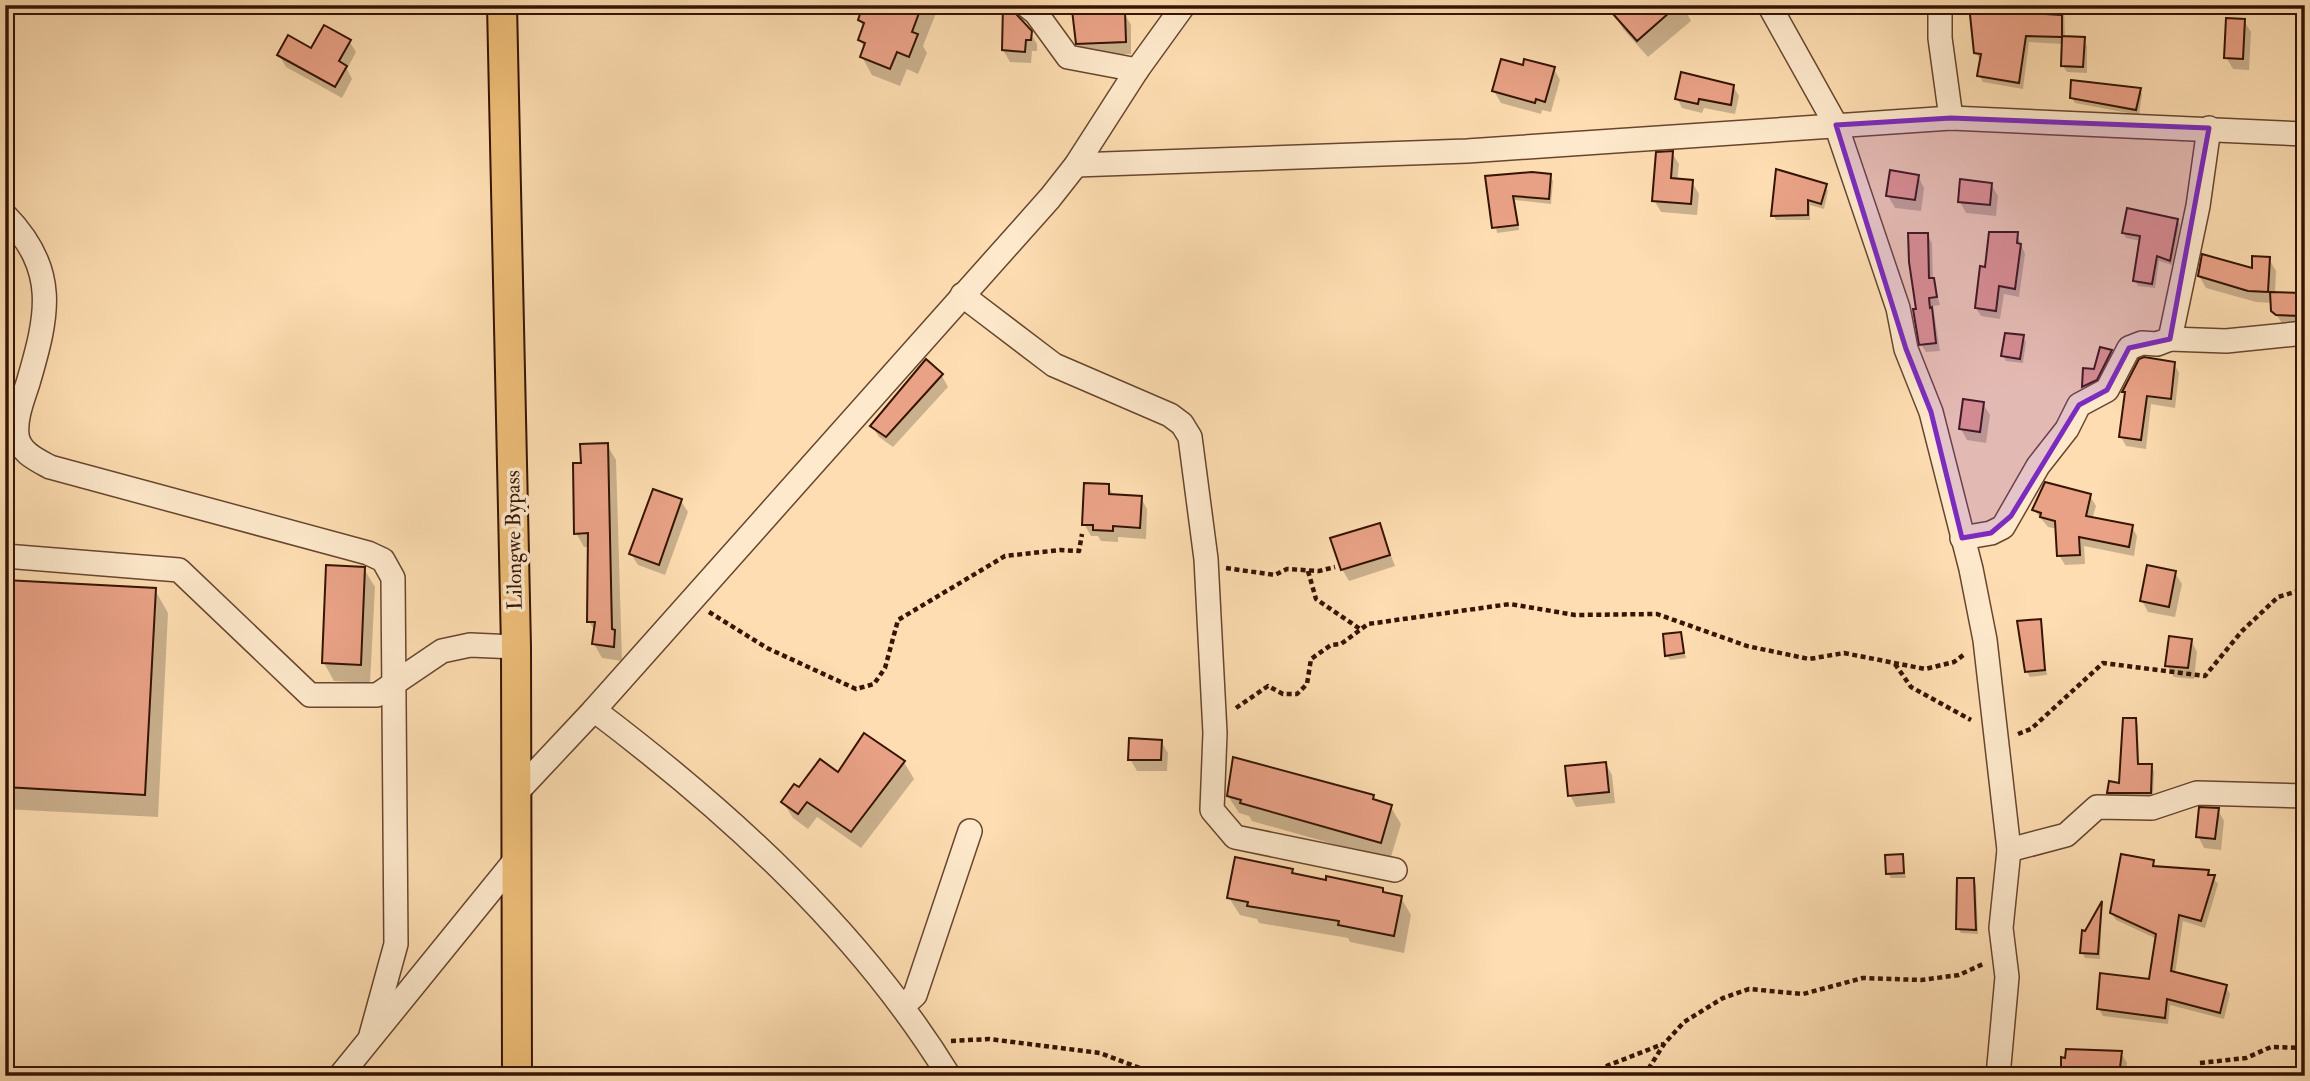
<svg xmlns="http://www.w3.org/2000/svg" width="2310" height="1081" viewBox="0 0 2310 1081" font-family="'IM FELL Double Pica',serif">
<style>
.shadow{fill:#0003}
.building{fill:#eaa287;stroke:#351403;stroke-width:2}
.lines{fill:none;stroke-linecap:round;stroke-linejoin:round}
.minor-casing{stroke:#67462e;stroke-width:26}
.major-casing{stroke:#351403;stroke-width:32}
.path{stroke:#351403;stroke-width:4.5;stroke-dasharray:5 3.5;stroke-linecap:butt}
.minor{stroke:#fee9cc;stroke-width:23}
.major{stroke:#eebe78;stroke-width:28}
.marked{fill:#7b2cbf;fill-opacity:0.2;stroke:#7b2cbf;stroke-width:5;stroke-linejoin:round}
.labels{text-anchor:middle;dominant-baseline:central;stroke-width:7;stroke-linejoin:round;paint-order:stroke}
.street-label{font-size:21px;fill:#351403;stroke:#fee9cc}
</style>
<rect width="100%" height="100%" fill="#fdddb1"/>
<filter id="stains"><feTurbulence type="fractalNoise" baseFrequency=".00286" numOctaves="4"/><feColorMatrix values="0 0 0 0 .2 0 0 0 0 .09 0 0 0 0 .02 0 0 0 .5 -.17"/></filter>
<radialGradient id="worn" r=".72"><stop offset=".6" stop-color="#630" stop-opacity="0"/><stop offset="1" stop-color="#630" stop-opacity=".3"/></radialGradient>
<g class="shadow">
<path d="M 878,5 L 931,5 L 936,13 L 923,46 L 927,53 L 918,74 L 907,69 L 900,86 L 872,75 L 862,57 L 865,49 L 860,40 L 864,28 L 860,20 Z"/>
<path d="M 1620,5 L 1683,5 L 1691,21 L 1648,57 L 1623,29 L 1613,11 Z"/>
<path d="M 1971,5 L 2064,5 L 2065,38 L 2083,39 L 2087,46 L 2087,73 L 2067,72 L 2063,66 L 2063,44 L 2029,42 L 2023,89 L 1983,82 L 1979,75 L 1980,60 L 1976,53 Z"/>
<path d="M 1124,13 L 1131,25 L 1131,54 L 1084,55 L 1077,43 Z"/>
<path d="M 2244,21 L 2251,32 L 2249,70 L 2233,69 L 2226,57 Z"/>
<path d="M 1030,32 L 1037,44 L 1037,51 L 1032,51 L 1031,63 L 1010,62 L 1003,50 Z"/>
<path d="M 349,41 L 356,52 L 347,69 L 352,79 L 342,98 L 286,67 L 279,55 Z"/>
<path d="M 2305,57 L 2305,87 L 2299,58 Z"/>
<path d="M 1524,67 L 1554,69 L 1560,80 L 1551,112 L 1542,110 L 1541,114 L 1501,103 L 1494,91 Z"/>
<path d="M 1733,86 L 1739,96 L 1735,114 L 1704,108 L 1702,113 L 1682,108 L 1677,98 Z"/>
<path d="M 2139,89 L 2142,94 L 2139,115 L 2075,103 L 2072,98 Z"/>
<path d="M 1672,153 L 1679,164 L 1677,181 L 1692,182 L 1699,194 L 1697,215 L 1661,212 L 1654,200 Z"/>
<path d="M 1550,176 L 1553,181 L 1551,204 L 1515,200 L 1519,230 L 1497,233 L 1487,178 Z"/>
<path d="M 1918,176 L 1924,188 L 1921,211 L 1895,208 L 1888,196 Z"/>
<path d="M 1991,184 L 1998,196 L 1996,216 L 1966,213 L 1960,202 Z"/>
<path d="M 1825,185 L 1828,191 L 1824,209 L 1810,205 L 1810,220 L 1776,220 L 1773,215 Z"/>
<path d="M 2177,220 L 2180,225 L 2172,265 L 2159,261 L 2155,288 L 2138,286 L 2135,280 L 2141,241 L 2126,238 L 2123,232 Z"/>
<path d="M 2017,234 L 2025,254 L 2019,297 L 2004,294 L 2000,319 L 1981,316 L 1976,308 L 1987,269 Z"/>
<path d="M 1927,235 L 1932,243 L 1933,280 L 1940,305 L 1933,306 L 1940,351 L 1926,352 L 1921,344 L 1918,310 Z"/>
<path d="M 2269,259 L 2276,271 L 2275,293 L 2302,295 L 2305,300 L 2305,327 L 2284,326 L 2273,310 L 2273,303 L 2256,302 L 2206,288 L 2199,276 L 2253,270 Z"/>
<path d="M 2023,337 L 2026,342 L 2023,363 L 2006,361 L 2003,356 Z"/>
<path d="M 2111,352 L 2114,357 L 2099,385 L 2086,391 L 2085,370 L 2095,371 Z"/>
<path d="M 2140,361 L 2174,363 L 2179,373 L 2175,408 L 2151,404 L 2146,449 L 2126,446 L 2121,437 L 2126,396 L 2124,392 Z"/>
<path d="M 942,376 L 948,387 L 893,447 L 879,437 L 872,426 Z"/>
<path d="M 1983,404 L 1990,415 L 1986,443 L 1967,440 L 1961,429 Z"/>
<path d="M 607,445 L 616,460 L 622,661 L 602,658 L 594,644 L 595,632 L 589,621 L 589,547 L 584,547 L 576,533 Z"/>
<path d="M 1108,486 L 1114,496 L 1141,498 L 1147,509 L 1146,539 L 1118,537 L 1118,542 L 1101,541 L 1098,536 L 1091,536 L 1084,524 Z"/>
<path d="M 2090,496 L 2096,506 L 2092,519 L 2132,527 L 2137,536 L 2134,556 L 2084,546 L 2085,564 L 2065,565 L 2059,555 L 2058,529 L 2048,527 L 2034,510 Z"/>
<path d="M 681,501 L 688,512 L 665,575 L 638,565 L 631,554 Z"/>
<path d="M 1379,525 L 1395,566 L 1349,581 L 1342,569 Z"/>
<path d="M 364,569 L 375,587 L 370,683 L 334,681 L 324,663 Z"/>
<path d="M 2175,573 L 2182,584 L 2175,617 L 2148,612 L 2142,601 Z"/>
<path d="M 5,582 L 155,590 L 168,613 L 158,817 L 5,809 Z"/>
<path d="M 2040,621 L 2047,675 L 2030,677 L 2027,672 Z"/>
<path d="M 1680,634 L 1686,658 L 1670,660 L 1667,655 Z"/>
<path d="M 2191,640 L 2197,652 L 2194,679 L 2174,677 L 2167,665 Z"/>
<path d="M 2135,720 L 2138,725 L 2139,765 L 2151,766 L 2154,771 L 2153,798 L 2111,798 L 2108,793 L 2121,785 Z"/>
<path d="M 1161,741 L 1168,753 L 1167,771 L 1137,771 L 1130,759 Z"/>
<path d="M 904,762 L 914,779 L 861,848 L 817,817 L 808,829 L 793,818 L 783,802 L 839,774 Z"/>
<path d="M 1606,764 L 1612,775 L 1615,803 L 1576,807 L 1570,795 Z"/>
<path d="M 1228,796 L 1373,796 L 1376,802 L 1390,806 L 1401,824 L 1390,860 L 1252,821 L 1249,816 L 1239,813 Z"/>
<path d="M 2218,810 L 2224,821 L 2221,850 L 2204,848 L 2198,836 Z"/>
<path d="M 1902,856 L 1906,878 L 1891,878 L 1888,873 Z"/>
<path d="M 2153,862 L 2156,868 L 2208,872 L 2218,884 L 2205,928 L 2183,921 L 2175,974 L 2226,987 L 2230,994 L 2224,1019 L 2170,1005 L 2168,1024 L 2103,1016 L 2099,1009 L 2150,980 L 2157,939 L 2116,920 L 2111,912 Z"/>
<path d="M 1292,870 L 1295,875 L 1382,889 L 1385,895 L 1401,898 L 1411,915 L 1404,953 L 1350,942 L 1348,938 L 1259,923 L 1257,919 L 1240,915 L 1229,898 Z"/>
<path d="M 1973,879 L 1976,885 L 1978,934 L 1961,933 L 1958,928 Z"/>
<path d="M 2102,905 L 2100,959 L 2085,958 L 2082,952 L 2086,933 Z"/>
<path d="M 2121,1053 L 2127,1063 L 2126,1070 L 2161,1076 L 2062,1076 Z"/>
</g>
<g class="building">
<path d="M 863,5 L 922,5 L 912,32 L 918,34 L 909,57 L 897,52 L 890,69 L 860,57 L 865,43 L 858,40 L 864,23 L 858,20 Z"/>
<path d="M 1003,5 L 1012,5 L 1017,15 L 1032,31 L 1031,40 L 1026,40 L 1025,52 L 1002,50 Z"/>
<path d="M 1605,5 L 1678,5 L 1637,41 Z"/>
<path d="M 1969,5 L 2025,5 L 2026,13 L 2062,15 L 2062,36 L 2085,37 L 2083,67 L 2061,66 L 2062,37 L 2026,36 L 2019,83 L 1977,76 L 1981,54 L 1974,53 Z"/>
<path d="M 1117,9 L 1117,11 L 1125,11 L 1126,42 L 1076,44 L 1072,10 Z"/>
<path d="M 2226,18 L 2245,19 L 2243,59 L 2224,58 Z"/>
<path d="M 324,25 L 351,40 L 339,61 L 347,66 L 335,87 L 277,55 L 288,35 L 311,48 Z"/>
<path d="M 1501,59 L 1523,65 L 1524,59 L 1555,67 L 1545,102 L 1536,99 L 1535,103 L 1492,91 Z"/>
<path d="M 1681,72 L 1734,85 L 1731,105 L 1699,99 L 1698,104 L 1675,99 Z"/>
<path d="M 2071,80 L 2141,88 L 2136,110 L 2070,98 Z"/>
<path d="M 1673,151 L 1671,178 L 1693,180 L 1691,204 L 1652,201 L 1656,152 Z"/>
<path d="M 1776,169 L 1827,184 L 1821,204 L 1808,200 L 1808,215 L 1771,216 Z"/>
<path d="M 1890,170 L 1919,175 L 1915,200 L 1886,196 Z"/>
<path d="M 1532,172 L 1551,174 L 1549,199 L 1513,196 L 1518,225 L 1492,228 L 1485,176 Z"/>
<path d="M 1960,179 L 1992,183 L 1990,205 L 1958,202 Z"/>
<path d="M 2127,208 L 2178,219 L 2170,261 L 2157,256 L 2152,284 L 2133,281 L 2140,236 L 2122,233 Z"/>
<path d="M 1989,232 L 2018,232 L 2017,243 L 2021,244 L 2015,289 L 1999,286 L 1996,311 L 1975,308 L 1980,266 L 1985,267 Z"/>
<path d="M 1908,233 L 1928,233 L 1929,278 L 1934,278 L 1937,297 L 1929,298 L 1930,308 L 1932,307 L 1936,343 L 1919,345 L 1913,309 L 1916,309 L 1909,262 Z"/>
<path d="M 2202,254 L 2252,268 L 2252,256 L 2270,257 L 2268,292 L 2248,291 L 2198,276 Z"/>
<path d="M 2270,292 L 2303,293 L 2302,316 L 2276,315 L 2271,311 Z"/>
<path d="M 2005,333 L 2024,335 L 2020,359 L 2001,356 Z"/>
<path d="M 2100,347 L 2112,350 L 2097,380 L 2082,387 L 2083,368 L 2094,369 Z"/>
<path d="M 2144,357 L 2175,362 L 2171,399 L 2147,396 L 2141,440 L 2119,437 L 2125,392 L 2122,392 L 2139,359 Z"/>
<path d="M 926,359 L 943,374 L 886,437 L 870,426 Z"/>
<path d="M 1963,399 L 1984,402 L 1980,432 L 1959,429 Z"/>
<path d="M 608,443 L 612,629 L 615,630 L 614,647 L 592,644 L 595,622 L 587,622 L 588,533 L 574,534 L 573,463 L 581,463 L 580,444 Z"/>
<path d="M 2045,482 L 2091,494 L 2086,516 L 2133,525 L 2129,547 L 2079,537 L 2080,555 L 2057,556 L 2055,521 L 2040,517 L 2041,513 L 2032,510 Z"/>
<path d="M 1084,483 L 1109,484 L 1109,494 L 1142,496 L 1140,528 L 1113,526 L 1113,531 L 1093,530 L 1093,525 L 1082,525 Z"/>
<path d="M 653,489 L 682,499 L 659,565 L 629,554 Z"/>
<path d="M 1380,523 L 1390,555 L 1341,570 L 1330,538 Z"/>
<path d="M 326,565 L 365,567 L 361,665 L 322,663 Z"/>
<path d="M 2147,565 L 2176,571 L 2169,607 L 2140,601 Z"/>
<path d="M 5,580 L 156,588 L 145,795 L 5,787 Z"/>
<path d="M 2041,619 L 2045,670 L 2025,672 L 2017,621 Z"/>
<path d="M 1681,632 L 1684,653 L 1665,656 L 1663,634 Z"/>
<path d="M 2169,636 L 2192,639 L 2188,668 L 2165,666 Z"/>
<path d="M 2123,718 L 2136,718 L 2138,764 L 2152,764 L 2151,793 L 2107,793 L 2109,781 L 2119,783 Z"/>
<path d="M 864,733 L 905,761 L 851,832 L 807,802 L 798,814 L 781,802 L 794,784 L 799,787 L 820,759 L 838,772 Z"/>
<path d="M 1129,738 L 1162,740 L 1161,760 L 1128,760 Z"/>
<path d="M 1233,757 L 1374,795 L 1373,799 L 1392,805 L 1381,843 L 1240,803 L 1241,800 L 1227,796 Z"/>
<path d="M 1606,762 L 1609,792 L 1568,796 L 1565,766 Z"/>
<path d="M 2199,807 L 2219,808 L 2215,839 L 2196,837 Z"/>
<path d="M 1903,854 L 1904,873 L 1886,874 L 1885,855 Z"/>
<path d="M 2121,854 L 2154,860 L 2153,866 L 2209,870 L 2208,875 L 2215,875 L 2201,921 L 2179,915 L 2171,971 L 2227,985 L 2220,1013 L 2167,999 L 2165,1018 L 2097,1009 L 2100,973 L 2149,979 L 2156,934 L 2110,913 Z"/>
<path d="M 1235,857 L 1293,869 L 1292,873 L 1326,880 L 1326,876 L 1383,888 L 1383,892 L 1402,896 L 1394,936 L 1338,925 L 1339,921 L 1247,906 L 1248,902 L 1227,898 Z"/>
<path d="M 1957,878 L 1974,878 L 1976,930 L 1956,929 Z"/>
<path d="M 2102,901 L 2098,954 L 2080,953 L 2082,930 L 2085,931 Z"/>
<path d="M 2066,1049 L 2122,1051 L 2119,1076 L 2061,1076 L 2061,1057 L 2065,1058 Z"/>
</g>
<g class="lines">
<defs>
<g id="minor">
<path d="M 1026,5 L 1036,13 L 1068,57 L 1137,70"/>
<path d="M 1769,5 L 1836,125 L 1898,308 L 1906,349 L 1931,412 L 1971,569 L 1985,640 L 2009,850 L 2001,928 L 2007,977 L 1998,1076"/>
<path d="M 1940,5 L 1940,38 L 1951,118"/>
<path d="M 1076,165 L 1467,151 L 1951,118 L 2305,134"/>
<path d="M 5,215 C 59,270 48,315 28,383 C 23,399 15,418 17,435 C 19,452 37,460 50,467 L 368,553 L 383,560 L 393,578 L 396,944 L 371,1035"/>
<path d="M 962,295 L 1054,365 L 1170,415 L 1182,424 L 1190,437 L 1206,559 L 1215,733 L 1212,810 L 1235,837 L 1395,870"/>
<path d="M 2170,339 L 2226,341 L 2305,333"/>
<path d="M 1962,538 L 1991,533 L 2003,527 L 2038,466 L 2067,429 L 2079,405 L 2107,390 L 2129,348 L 2142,343 L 2157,344 L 2170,339 L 2198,206 L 2209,128"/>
<path d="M 5,556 L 179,570 L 310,695 L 377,695 L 442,651 L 470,645 L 516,647"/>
<path d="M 594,710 C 729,812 860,931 949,1076"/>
<path d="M 518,791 L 594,710 L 1050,198 L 1076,165 L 1137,70 L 1184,5"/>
<path d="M 2009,850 L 2066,835 L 2097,807 L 2152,808 L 2197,793 L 2305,796"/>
<path d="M 903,1006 L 915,995 L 970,831"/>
<path d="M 340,1076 L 517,858"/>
</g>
<path id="major" d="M 502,5 L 516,647 L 517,1076"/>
</defs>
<use href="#minor" class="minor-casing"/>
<use href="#major" class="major-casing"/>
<g class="path">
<path d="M 1226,568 L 1275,575 L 1287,569 L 1319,571 L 1335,567"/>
<path d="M 1308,571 L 1316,599 L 1360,629"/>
<path d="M 709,612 L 767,648 L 856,689 L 874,684 L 885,668 L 898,620 L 1005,556 L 1060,550 L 1079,551 L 1082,534"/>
<path d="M 1895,664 L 1911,687 L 1971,720"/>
<path d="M 1236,708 L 1268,686 L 1283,694 L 1297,694 L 1307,684 L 1311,659 L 1331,645 L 1341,644 L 1368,624 L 1510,604 L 1575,615 L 1657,614 L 1747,646 L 1809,659 L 1844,653 L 1925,669 L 1954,662 L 1966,653"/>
<path d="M 2018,734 L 2031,729 L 2103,663 L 2205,676 L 2242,631 L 2278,597 L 2305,589"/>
<path d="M 951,1041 L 989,1039 L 1100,1053 L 1161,1076"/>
<path d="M 2200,1063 L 2246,1058 L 2271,1047 L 2305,1048"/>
<path d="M 120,1076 L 143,1076"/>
<path d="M 292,1076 L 319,1071"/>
<path d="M 1592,1076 L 1604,1067 L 1663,1044"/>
<path d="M 1644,1076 L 1664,1044 L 1684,1022 L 1723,998 L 1749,989 L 1803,994 L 1863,978 L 1921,980 L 1959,975 L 1983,964"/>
</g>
<use href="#minor" class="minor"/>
<use href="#major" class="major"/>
</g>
<path class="marked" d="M 1951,118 L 2209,128 L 2170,339 L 2129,348 L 2107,390 L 2079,405 L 2011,516 L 1991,533 L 1962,538 L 1931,412 L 1906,349 L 1836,125 Z"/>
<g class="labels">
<g class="street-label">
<text transform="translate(514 540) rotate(-91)">Lilongwe Bypass</text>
</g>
</g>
<rect width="2310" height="1081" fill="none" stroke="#fdddb1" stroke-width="28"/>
<rect x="7" y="7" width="2296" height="1067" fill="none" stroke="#351403" stroke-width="3.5"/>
<rect x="14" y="14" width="2282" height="1053" fill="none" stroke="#351403" stroke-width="2"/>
<rect width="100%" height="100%" filter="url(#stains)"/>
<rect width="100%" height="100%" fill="url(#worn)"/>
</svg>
